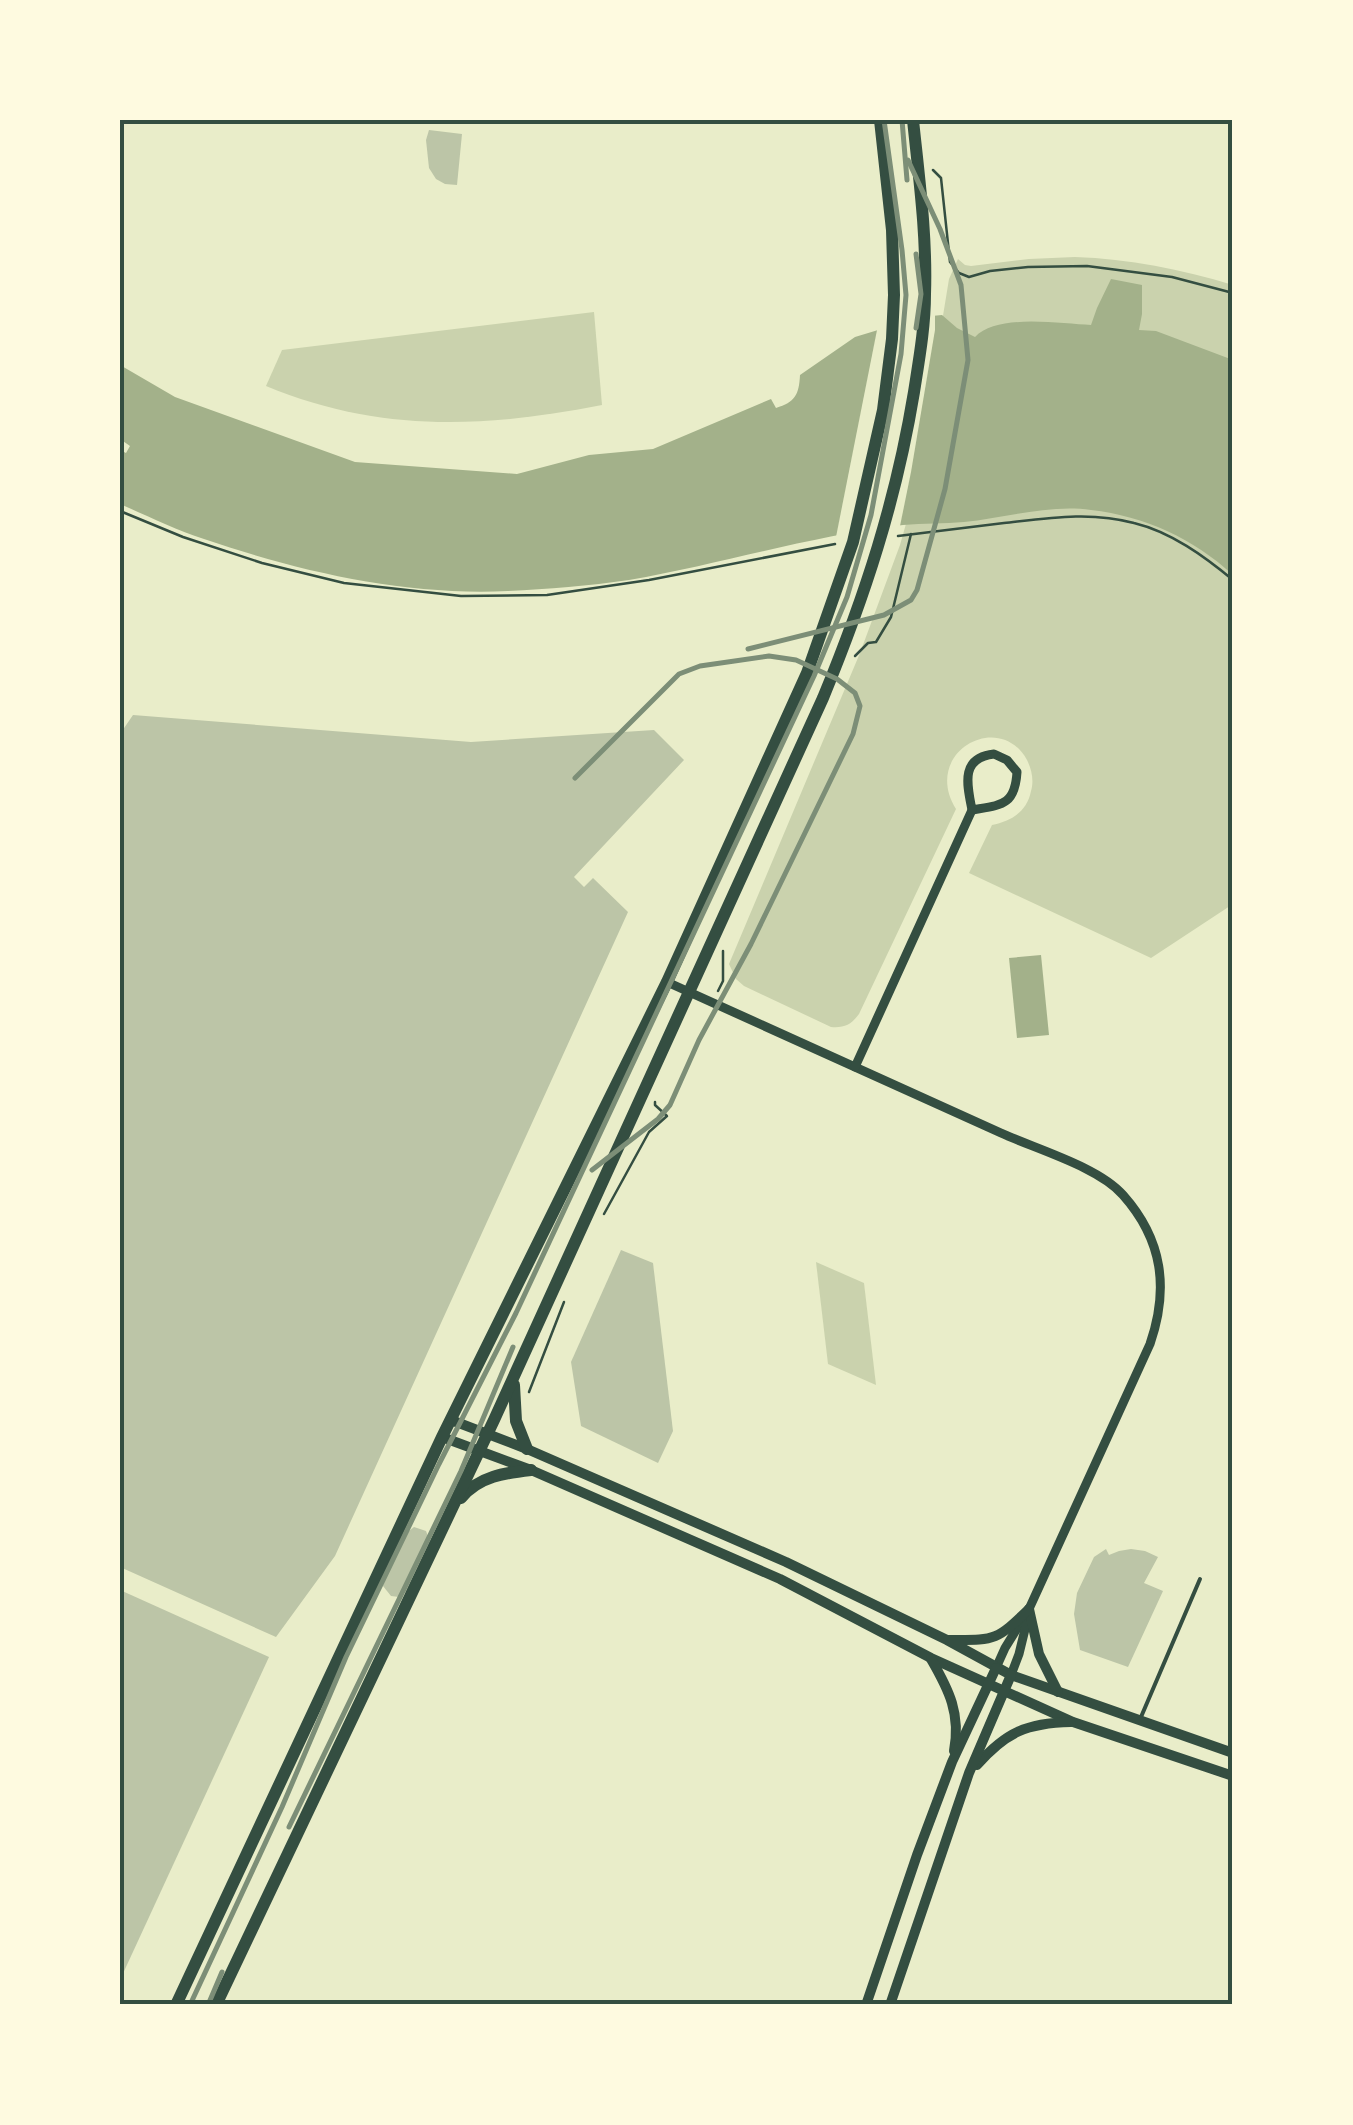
<svg xmlns="http://www.w3.org/2000/svg" width="1353" height="2125" viewBox="0 0 1353 2125" font-family="Spectral,serif">
<style>
.green{fill:#cad2ad}
.water{fill:#a3b18a}
.pier{fill:#e9edc9}
.building{fill:#bcc5a7}
.lines{fill:none;stroke-linecap:round;stroke-linejoin:round}
.path{stroke:#344e41;stroke-width:2.5}
.service{stroke:#344e41;stroke-width:4}
.minor{stroke:#344e41;stroke-width:9}
.tertiary{stroke:#344e41;stroke-width:10}
.secondary{stroke:#344e41;stroke-width:12}
.rail{stroke:#7c8e77;stroke-width:5}
.neatline{fill:none;stroke:#344e41;stroke-width:4}
</style>
<rect width="100%" height="100%" fill="#e9edc9"/>
<g class="green">
<path d="M 1075,257 C 1129,259 1181,269 1233,285 L 1233,904 L 1151,958 L 969,873 L 992,825 C 1011,821 1027,812 1031,791 C 1034,781 1032,770 1027,760 C 999,709 921,753 956,809 L 859,1014 C 851,1025 844,1028 831,1027 L 744,986 L 736,979 L 729,964 L 860,653 L 900,545 L 913,499 L 949,279 L 958,259 L 965,265 L 971,266 L 1029,259 Z"/>
<path d="M 594,312 L 602,405 C 485,428 379,433 266,386 L 282,350 Z"/>
<path d="M 816,1262 L 864,1283 L 876,1385 L 828,1364 Z"/>
</g>
<g class="water">
<path d="M 1111,279 L 1142,285 L 1142,314 L 1139,330 L 1156,331 L 1233,360 L 1233,575 C 1194,539 1145,516 1091,510 C 1049,504 1006,518 964,522 C 944,524 923,523 903,525 C 810,536 721,564 629,580 C 589,586 548,589 508,591 C 406,596 300,572 204,539 C 175,530 148,516 120,504 L 120,450 L 126,453 L 130,446 L 120,439 L 120,365 L 175,397 L 355,462 L 517,474 L 589,455 L 653,449 L 771,399 L 776,408 C 795,402 799,395 800,375 L 855,337 L 921,317 L 942,315 L 957,328 L 975,337 C 997,313 1061,324 1091,325 L 1097,308 Z"/>
<path d="M 1041,955 L 1049,1035 L 1017,1038 L 1009,958 Z"/>
</g>
<path class="pier" d="M 935,310 L 935,330 L 911,472 L 899,531 L 835,542 L 878,325 L 920,312 Z"/>
<g class="building">
<path d="M 429,130 L 462,134 L 457,185 L 445,184 L 436,179 L 429,168 L 426,140 Z"/>
<path d="M 133,715 L 471,742 L 654,730 L 684,760 L 574,877 L 584,887 L 593,878 L 628,912 L 335,1556 L 276,1637 L 120,1567 L 120,734 Z"/>
<path d="M 621,1250 L 653,1263 L 673,1431 L 658,1463 L 581,1426 L 571,1362 Z"/>
<path d="M 414,1527 L 426,1531 L 430,1542 L 406,1592 L 399,1597 L 391,1596 L 383,1586 L 384,1578 L 404,1535 Z"/>
<path d="M 1106,1549 L 1109,1555 L 1119,1551 L 1131,1549 L 1145,1551 L 1158,1557 L 1144,1583 L 1163,1591 L 1128,1667 L 1080,1650 L 1074,1614 L 1077,1593 L 1094,1557 Z"/>
<path d="M 120,1590 L 269,1657 L 120,1980 Z"/>
</g>
<g class="lines">
<g class="path">
<path d="M 933,170 L 941,178 L 950,262 L 959,273 L 969,277 L 990,271 L 1028,267 L 1087,266 L 1172,277 L 1233,293"/>
<path d="M 120,511 L 183,537 L 262,563 L 344,583 L 461,596 L 547,595 L 649,580 L 835,544"/>
<path d="M 898,536 C 933,532 969,527 1004,523 C 1048,518 1091,511 1134,523 C 1171,532 1204,556 1233,580"/>
<path d="M 855,656 L 868,643 L 876,642 L 891,617 L 911,534"/>
<path d="M 718,991 L 723,981 L 723,951"/>
<path d="M 604,1214 L 649,1132 L 667,1116 L 655,1105 L 655,1102"/>
<path d="M 529,1392 L 564,1302"/>
</g>
<path class="service" d="M 1141,1717 L 1200,1579"/>
<g class="minor">
<path d="M 994,754 L 1007,760 L 1017,772 C 1015,806 1001,805 972,810 C 967,784 960,758 994,754 Z"/>
<path d="M 667,982 C 779,1033 890,1083 1001,1133 C 1036,1149 1099,1167 1123,1195 C 1163,1240 1169,1289 1150,1344 L 1029,1609 L 1005,1648 L 996,1668"/>
<path d="M 855,1067 L 972,810"/>
<path d="M 1011,1675 L 1019,1654 L 1028,1617"/>
</g>
<g class="tertiary">
<path d="M 451,1420 L 527,1449 L 786,1562 L 947,1640 L 1011,1675 L 1233,1753"/>
<path d="M 442,1437 L 531,1470 L 780,1579 L 931,1658 L 1073,1722 L 1233,1776"/>
<path d="M 1029,1609 L 1039,1654 L 1058,1692"/>
<path d="M 948,1640 C 995,1640 995,1642 1029,1609"/>
<path d="M 931,1659 C 949,1690 961,1714 954,1751"/>
<path d="M 977,1765 C 1006,1732 1027,1723 1071,1722"/>
<path d="M 866,2005 L 917,1855 L 952,1762 L 996,1668"/>
<path d="M 890,2005 L 969,1773 L 1011,1675"/>
</g>
<g class="secondary">
<path d="M 514,1385 L 516,1421 L 527,1449"/>
<path d="M 461,1498 C 479,1476 505,1473 531,1470"/>
<path d="M 176,2005 L 442,1437 L 667,982 L 807,673 L 853,542 L 883,410 L 892,339 L 894,295 L 892,230 L 880,120"/>
<path d="M 216,2005 L 494,1420 L 823,698 C 865,596 896,501 914,392 C 919,360 925,327 925,294 C 927,236 919,178 913,120"/>
</g>
<g class="rail">
<path d="M 902,120 L 907,180"/>
<path d="M 916,328 L 921,294 L 916,254"/>
<path d="M 748,649 L 884,615 L 911,600 L 917,590 L 945,489 L 968,360 L 961,285 L 940,229 L 908,160"/>
<path d="M 575,778 L 679,674 L 700,666 L 769,656 L 796,660 L 837,679 L 855,693 L 860,706 L 853,734 L 751,944 L 699,1040 L 670,1105 L 658,1119 L 592,1170"/>
<path d="M 289,1827 L 461,1471 L 513,1347"/>
<path d="M 190,2005 L 282,1807 L 346,1657 L 439,1464 L 516,1313 L 814,676 L 847,597 L 871,515 L 901,354 L 906,295 L 902,250 L 884,120"/>
<path d="M 208,2005 L 222,1972"/>
</g>
</g>
<rect width="1353" height="2125" fill="none" stroke="#fefae0" stroke-width="245"/>
<rect x="122" y="122" width="1108" height="1880" class="neatline"/>
</svg>
